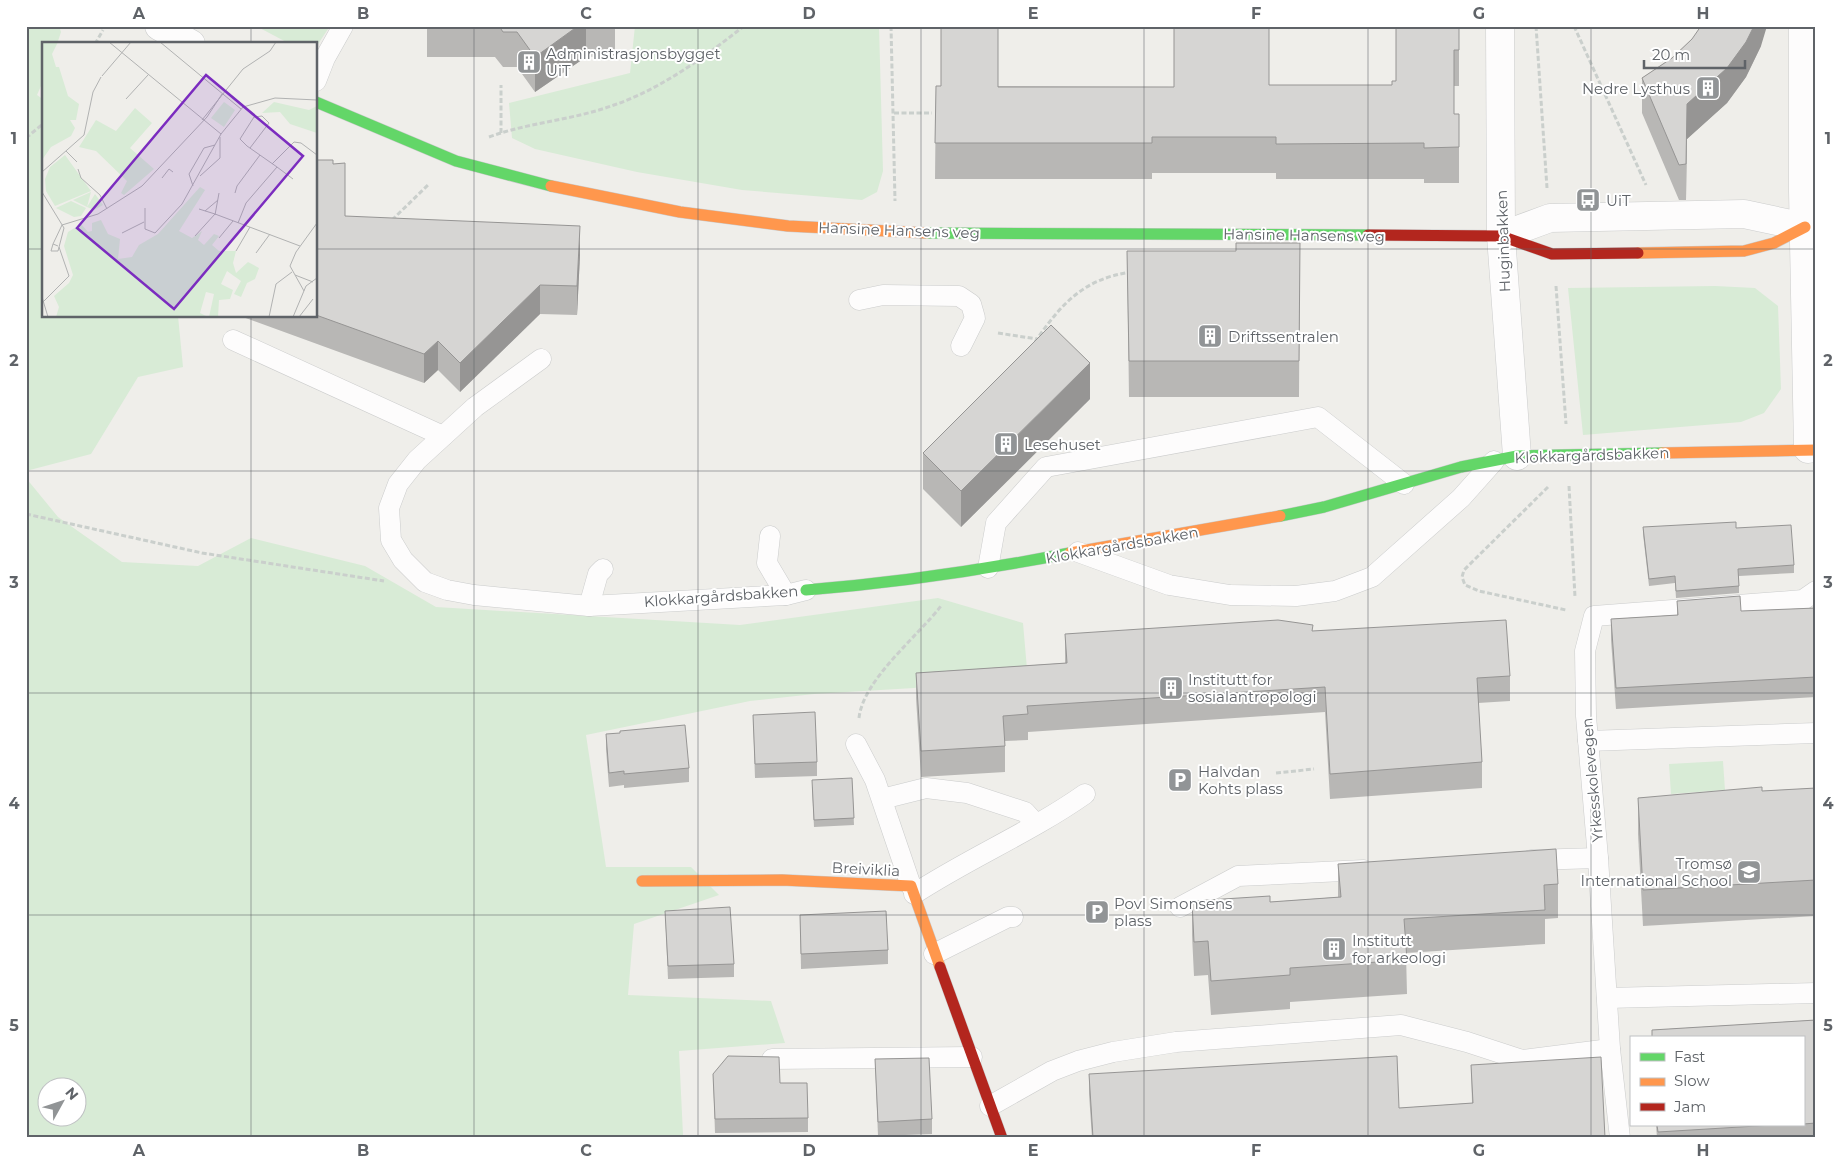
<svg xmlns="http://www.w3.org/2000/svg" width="1842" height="1164" viewBox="0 0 1842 1164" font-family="Montserrat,sans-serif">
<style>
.green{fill:#d8ebd6;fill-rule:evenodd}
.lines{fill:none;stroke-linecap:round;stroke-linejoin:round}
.lane-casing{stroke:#cbcccc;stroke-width:21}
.street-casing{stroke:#cbcccc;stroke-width:29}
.fast-casing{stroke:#cacacb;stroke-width:12}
.slow-casing{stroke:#cacacb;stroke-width:12}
.jam-casing{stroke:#cacacb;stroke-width:12}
.path{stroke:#cacfcc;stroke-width:3;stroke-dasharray:5 2.5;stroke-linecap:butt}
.lane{stroke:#fdfcfc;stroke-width:20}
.street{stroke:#fdfcfc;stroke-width:28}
.fast{stroke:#63d668;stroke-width:11}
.slow{stroke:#ff974d;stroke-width:11}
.jam{stroke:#b3261e;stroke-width:11}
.wall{fill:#b8b7b5}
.shaded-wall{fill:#969594}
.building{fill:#d6d5d3;stroke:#969594}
.grid{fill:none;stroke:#5f6368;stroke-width:1;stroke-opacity:0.55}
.labels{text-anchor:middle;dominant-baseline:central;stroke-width:4;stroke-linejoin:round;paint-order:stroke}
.poi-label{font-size:15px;fill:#5f6368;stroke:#fff;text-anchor:start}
.street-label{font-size:15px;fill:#5f6368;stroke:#fff}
.inset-road{fill:none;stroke:#b1b2b2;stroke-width:1}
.view{fill:#7b2cbf;fill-opacity:0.15;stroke:#7b2cbf;stroke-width:2.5}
.inset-edge{fill:none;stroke:#5f6368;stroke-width:2.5}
.neatline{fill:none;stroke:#5f6368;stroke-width:2}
.grid-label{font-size:16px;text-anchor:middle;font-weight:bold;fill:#5f6368}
</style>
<rect width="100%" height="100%" fill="#efeeea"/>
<g class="green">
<path d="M 26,26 L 59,26 L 61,32 L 57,44 L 44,44 L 44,79 L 37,95 L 44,100 L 44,316 L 178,316 L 183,367 L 138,377 L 91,454 L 26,471 Z"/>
<path d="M 256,26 L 330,26 L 316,47 L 316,44 L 290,44 Z"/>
<path d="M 635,26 L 879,26 L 883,171 L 877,192 L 862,200 L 742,190 L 637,172 L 535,149 L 512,138 L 509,103 L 630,73 Z"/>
<path d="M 1715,286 L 1755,288 L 1778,306 L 1781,389 L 1764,413 L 1741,422 L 1583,435 L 1568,288 Z"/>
<path d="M 26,478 L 58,517 L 122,562 L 198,566 L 251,538 L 365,566 L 436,607 L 740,625 L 938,598 L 1023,623 L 1027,669 L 914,688 L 814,694 L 750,701 L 586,735 L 606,867 L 691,867 L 719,895 L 634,924 L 628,995 L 771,1001 L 785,1043 L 679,1051 L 683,1135 L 685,1138 L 26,1138 ZM 48,1086 L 78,1086 L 78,1116 L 48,1116 Z"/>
<path d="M 1723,761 L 1725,790 L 1671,794 L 1669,764 Z"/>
</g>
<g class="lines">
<defs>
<g id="lane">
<path d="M 316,81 L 325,58 L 343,26"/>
<path d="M 859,300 L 883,295 L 959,296 L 971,304 L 975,318 L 961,346"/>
<path d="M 233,340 L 443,436"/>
<path d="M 541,359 L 475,407 L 417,460 L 398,484 L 389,508 L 391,540 L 403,560 L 425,582 L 447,590 L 474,595 L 589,606 L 786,595 L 806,590"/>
<path d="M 770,536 L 767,563 L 786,595"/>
<path d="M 1078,552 L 1169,585 L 1230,595 L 1296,596 L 1335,591 L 1372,577 L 1461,498 L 1494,461"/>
<path d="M 988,568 L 996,523 L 1046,467 L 1318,417 L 1404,484"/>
<path d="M 589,606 L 598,574 L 603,569"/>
<path d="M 1588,741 L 1816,733"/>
<path d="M 856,744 L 875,780 L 911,886"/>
<path d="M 882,799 L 926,788 L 967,793 L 1025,812 L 1036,824"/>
<path d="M 1531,860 L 1598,858"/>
<path d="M 914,894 C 969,858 1031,832 1085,794"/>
<path d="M 1180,907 L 1238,876 L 1364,870"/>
<path d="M 934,954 L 1008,917 L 1013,917"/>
<path d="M 1607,998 L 1816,993"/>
<path d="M 772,1059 L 972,1057"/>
<path d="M 990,1106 L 1052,1071 L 1078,1061 L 1113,1052 L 1176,1042 L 1401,1025 L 1467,1042 L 1522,1060 L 1610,1049"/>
<path d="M 1620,1138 L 1610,1049 L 1598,858 L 1586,716 L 1585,651 L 1594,616 L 1803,600 L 1816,591"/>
</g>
<g id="street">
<path d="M 159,26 L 191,44"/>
<path d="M 1500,26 L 1501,236 L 1517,456"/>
<path d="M 1803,26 L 1803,191 L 1808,449"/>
<path d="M 1501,236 L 1550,218 L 1744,214 L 1805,227 L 1816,228"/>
</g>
<g id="fast">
<path d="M 316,102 L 456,161 L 551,186"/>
<path d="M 927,233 L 1368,235"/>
<path d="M 1280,516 L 1324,507 L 1461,467 L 1517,456 L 1662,453"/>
<path d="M 806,590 C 894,583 983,570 1070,553"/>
</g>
<g id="slow">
<path d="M 551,186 L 680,212 L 788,226 L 927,233"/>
<path d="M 1638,253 L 1744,251 L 1774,243 L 1805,227"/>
<path d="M 1662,453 L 1816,450"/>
<path d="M 1070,553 L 1280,516"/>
<path d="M 642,881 L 782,880 L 911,886 L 940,967"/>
</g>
<g id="jam">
<path d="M 1368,235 L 1501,236 L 1552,254 L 1638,253"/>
<path d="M 940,967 L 1002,1138"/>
</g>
</defs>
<use href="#lane" class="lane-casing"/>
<use href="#street" class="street-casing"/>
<use href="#fast" class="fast-casing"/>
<use href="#slow" class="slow-casing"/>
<use href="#jam" class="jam-casing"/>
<g class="path">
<path d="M 891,26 L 895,201"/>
<path d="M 1536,26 L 1547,188"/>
<path d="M 1574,26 L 1646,185"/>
<path d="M 95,44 L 103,30"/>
<path d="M 894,113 L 932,113"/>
<path d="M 501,133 L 501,85"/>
<path d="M 489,137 C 530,122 574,120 614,105 C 661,89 706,56 744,26"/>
<path d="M 26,138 L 44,123"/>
<path d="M 392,220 L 429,184"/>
<path d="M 1556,286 L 1566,424"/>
<path d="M 998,333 L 1037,339"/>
<path d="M 1035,342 C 1061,304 1083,279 1131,272"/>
<path d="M 1569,486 L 1575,597"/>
<path d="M 1548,487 L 1464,570 L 1462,577 L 1465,585 L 1479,591 L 1566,610"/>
<path d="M 26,514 L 202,553 L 384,581"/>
<path d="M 859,718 C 863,680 917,637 941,606"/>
<path d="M 1276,773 L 1314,769"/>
</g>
<use href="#lane" class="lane"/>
<use href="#street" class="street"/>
<use href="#fast" class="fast"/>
<use href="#slow" class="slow"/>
<use href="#jam" class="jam"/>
</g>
<g class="wall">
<path d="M 427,26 L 615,26 L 615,56 L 586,57 L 535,92 L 517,67 L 503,67 L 495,57 L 427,57 Z"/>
<path d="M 1459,26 L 1459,86 L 1454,86 L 1454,114 L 1459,114 L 1459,183 L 1424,183 L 1424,179 L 1276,179 L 1276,173 L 1152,173 L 1152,179 L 935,179 L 936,86 L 1174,87 L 1392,85 Z"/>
<path d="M 1692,39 L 1761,46 L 1746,77 L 1727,103 L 1687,139 L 1686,200 L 1679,200 L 1642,113 L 1642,78 L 1672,58 Z"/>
<path d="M 316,160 L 333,164 L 345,216 L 580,255 L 577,315 L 540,314 L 460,392 L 438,370 L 424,383 L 240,316 L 316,316 Z"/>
<path d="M 1300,243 L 1299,397 L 1129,397 L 1127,251 L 1236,251 Z"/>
<path d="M 1090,399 L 961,527 L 923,489 L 923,453 Z"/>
<path d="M 1643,527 L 1736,528 L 1794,565 L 1794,573 L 1739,576 L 1739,593 L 1676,598 L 1675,583 L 1649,586 L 1643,534 Z"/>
<path d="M 1677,601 L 1741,611 L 1816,608 L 1816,697 L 1616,709 L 1611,640 L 1611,619 L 1677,615 Z"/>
<path d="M 1313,631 L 1510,676 L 1510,701 L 1478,703 L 1482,762 L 1482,788 L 1330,799 L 1325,712 L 1028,732 L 1028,740 L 1005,741 L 1005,772 L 921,777 L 916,698 L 916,673 L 1065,663 L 1065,634 Z"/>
<path d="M 753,715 L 817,762 L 817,776 L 755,778 Z"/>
<path d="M 606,734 L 689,768 L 689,782 L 624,788 L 624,785 L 609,787 L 606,749 Z"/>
<path d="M 852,778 L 854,825 L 814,827 L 812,787 Z"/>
<path d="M 1816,788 L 1816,916 L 1643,926 L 1638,834 L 1638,798 Z"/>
<path d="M 1338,864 L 1558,884 L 1558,918 L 1545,919 L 1545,944 L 1406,953 L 1407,994 L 1290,1002 L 1290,1009 L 1211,1015 L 1208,975 L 1194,976 L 1192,935 L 1192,901 L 1270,902 L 1338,897 Z"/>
<path d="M 665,911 L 734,964 L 734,977 L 668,979 Z"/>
<path d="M 800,915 L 888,950 L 888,964 L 801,969 Z"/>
<path d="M 1816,1020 L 1816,1138 L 1657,1138 L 1656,1125 L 1803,1125 L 1803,1038 L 1652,1038 L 1652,1030 Z"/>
<path d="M 875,1059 L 932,1119 L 932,1134 L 878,1136 Z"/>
<path d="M 1471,1065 L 1605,1138 L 1092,1138 L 1089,1094 L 1089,1074 L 1399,1108 L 1472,1103 Z"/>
<path d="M 713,1074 L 780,1083 L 808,1118 L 808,1132 L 715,1133 Z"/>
</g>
<g class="shaded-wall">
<path d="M 578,26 L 586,26 L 586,57 L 535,92 L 535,57 Z"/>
<path d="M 1754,26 L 1767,26 L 1761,46 L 1746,77 L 1727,103 L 1687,139 L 1686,200 L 1687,104 Z"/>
<path d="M 580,226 L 580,255 L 577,315 L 577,286 Z"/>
<path d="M 540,285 L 540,314 L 460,392 L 460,363 Z"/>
<path d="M 438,341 L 438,370 L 424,383 L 424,354 Z"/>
<path d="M 1090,363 L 1090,399 L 961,527 L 961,491 Z"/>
</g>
<g class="building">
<path d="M 499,26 L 578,26 L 535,57 L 517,32 L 503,32 Z"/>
<path d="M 941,26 L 998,26 L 998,87 L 1174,87 L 1174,26 L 1269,26 L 1269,85 L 1392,85 L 1392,81 L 1396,81 L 1396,26 L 1459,26 L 1459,50 L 1454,50 L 1454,114 L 1459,114 L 1459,147 L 1424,148 L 1424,143 L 1276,144 L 1276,137 L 1152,137 L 1152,143 L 935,143 L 936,86 L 941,86 Z"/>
<path d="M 1701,26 L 1754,26 L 1746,42 L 1727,68 L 1687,104 L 1686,164 L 1679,165 L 1642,78 L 1672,58 L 1692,39 Z"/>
<path d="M 316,160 L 333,160 L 333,164 L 345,163 L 345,216 L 580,226 L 577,286 L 540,285 L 460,363 L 438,341 L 424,354 L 316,315 Z"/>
<path d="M 1236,243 L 1300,243 L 1299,361 L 1129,361 L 1127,251 L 1236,251 Z"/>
<path d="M 1051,325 L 1090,363 L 961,491 L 923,453 Z"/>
<path d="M 1736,522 L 1736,528 L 1791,525 L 1794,565 L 1738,569 L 1739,586 L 1676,591 L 1675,576 L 1649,579 L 1643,527 Z"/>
<path d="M 1740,596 L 1741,611 L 1816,608 L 1816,677 L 1616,688 L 1611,619 L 1678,615 L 1677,601 Z"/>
<path d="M 1278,620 L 1313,625 L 1312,631 L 1506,620 L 1510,676 L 1477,678 L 1482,762 L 1330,774 L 1325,687 L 1027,706 L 1028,714 L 1003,716 L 1005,746 L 921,751 L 916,673 L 1067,663 L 1065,634 Z"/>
<path d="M 815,712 L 817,762 L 755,764 L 753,715 Z"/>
<path d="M 685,725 L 689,768 L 624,774 L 624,771 L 609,773 L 606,734 L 620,733 L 620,731 Z"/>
<path d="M 852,778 L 854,818 L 814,820 L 812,780 Z"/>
<path d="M 1762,787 L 1762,791 L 1816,788 L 1816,880 L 1643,890 L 1638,798 Z"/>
<path d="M 1556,849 L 1558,884 L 1544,885 L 1545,910 L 1404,919 L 1407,960 L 1290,968 L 1290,975 L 1211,981 L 1208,941 L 1194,942 L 1192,901 L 1270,896 L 1270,902 L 1341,897 L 1338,864 Z"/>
<path d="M 730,907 L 734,964 L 668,966 L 665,911 Z"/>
<path d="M 886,911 L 888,950 L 801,954 L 800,915 Z"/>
<path d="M 1816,1020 L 1816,1123 L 1803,1124 L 1803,1038 L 1652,1038 L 1652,1030 Z"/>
<path d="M 728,1056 L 779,1057 L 780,1083 L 807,1083 L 808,1118 L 715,1119 L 713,1074 Z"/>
<path d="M 1397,1056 L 1399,1108 L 1473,1103 L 1471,1065 L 1601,1057 L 1605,1138 L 1093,1138 L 1089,1074 Z"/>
<path d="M 929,1058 L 932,1119 L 878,1122 L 875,1059 Z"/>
<path d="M 1657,1125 L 1773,1125 L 1658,1132 Z"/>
</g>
<path class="grid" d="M 251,26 L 251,44M 474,26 L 474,1138M 698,26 L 698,1138M 921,26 L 921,1138M 1144,26 L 1144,1138M 1368,26 L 1368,1138M 1591,26 L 1591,1138M 26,249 L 44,249M 316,249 L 1816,249M 251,316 L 251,1138M 26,471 L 1816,471M 26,693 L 1816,693M 26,915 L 1816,915"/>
<defs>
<symbol id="building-square" viewBox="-11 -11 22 22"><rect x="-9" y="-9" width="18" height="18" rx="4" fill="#919496" stroke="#fff"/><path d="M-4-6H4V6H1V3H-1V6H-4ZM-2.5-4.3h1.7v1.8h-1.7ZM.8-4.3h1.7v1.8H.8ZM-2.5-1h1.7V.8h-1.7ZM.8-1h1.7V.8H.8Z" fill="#fff"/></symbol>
<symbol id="bus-square" viewBox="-11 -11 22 22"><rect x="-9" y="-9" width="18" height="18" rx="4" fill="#919496" stroke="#fff"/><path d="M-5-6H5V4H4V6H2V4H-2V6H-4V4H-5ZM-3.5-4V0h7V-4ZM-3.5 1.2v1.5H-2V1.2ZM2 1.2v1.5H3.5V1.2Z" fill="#fff"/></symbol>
<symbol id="parking-square" viewBox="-11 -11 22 22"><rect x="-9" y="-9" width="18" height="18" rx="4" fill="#919496" stroke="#fff"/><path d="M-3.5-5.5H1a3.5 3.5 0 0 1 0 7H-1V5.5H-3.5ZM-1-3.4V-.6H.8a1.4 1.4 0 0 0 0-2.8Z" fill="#fff"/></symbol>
<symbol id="school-square" viewBox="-11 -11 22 22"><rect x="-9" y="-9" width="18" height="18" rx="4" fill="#919496" stroke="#fff"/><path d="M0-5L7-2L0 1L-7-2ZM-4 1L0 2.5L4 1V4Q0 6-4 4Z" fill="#fff"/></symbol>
</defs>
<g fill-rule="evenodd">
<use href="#building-square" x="515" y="48" width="28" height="28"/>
<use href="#building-square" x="1694" y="74" width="28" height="28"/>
<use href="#bus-square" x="1574" y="186" width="28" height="28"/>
<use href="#building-square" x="1196" y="322" width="28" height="28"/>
<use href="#building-square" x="992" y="430" width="28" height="28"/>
<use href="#building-square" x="1157" y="674" width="28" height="28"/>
<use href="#parking-square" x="1166" y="766" width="28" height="28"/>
<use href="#school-square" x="1735" y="858" width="28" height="28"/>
<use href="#parking-square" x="1083" y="898" width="28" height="28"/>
<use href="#building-square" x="1320" y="935" width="28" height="28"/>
</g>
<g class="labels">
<g class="poi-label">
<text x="546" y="53">Administrasjonsbygget<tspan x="546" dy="17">UiT</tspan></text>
<text x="1690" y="88" text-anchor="end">Nedre Lysthus</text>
<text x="1606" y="200">UiT</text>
<text x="1228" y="336">Driftssentralen</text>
<text x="1024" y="444">Lesehuset</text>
<text x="1188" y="679">Institutt for<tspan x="1188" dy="17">sosialantropologi</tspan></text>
<text x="1198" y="771">Halvdan<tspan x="1198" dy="17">Kohts plass</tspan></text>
<text x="1732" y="863" text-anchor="end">Tromsø<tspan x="1732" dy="17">International School</tspan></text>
<text x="1114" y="903">Povl Simonsens<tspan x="1114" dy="17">plass</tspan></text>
<text x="1352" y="940">Institutt<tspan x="1352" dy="17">for arkeologi</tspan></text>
</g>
<g class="street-label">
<text transform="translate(899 230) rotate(2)">Hansine Hansens veg</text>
<text transform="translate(1304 235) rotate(1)">Hansine Hansens veg</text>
<text transform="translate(1503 241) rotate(-92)">Huginbakken</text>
<text transform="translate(1592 455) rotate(-2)">Klokkargårdsbakken</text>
<text transform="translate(1122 545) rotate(-10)">Klokkargårdsbakken</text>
<text transform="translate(721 596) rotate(-4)">Klokkargårdsbakken</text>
<text transform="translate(1592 780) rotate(-95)">Yrkesskolevegen</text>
<text transform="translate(866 869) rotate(3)">Breiviklia</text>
</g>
</g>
<g transform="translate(42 42)">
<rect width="275" height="275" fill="#efeeea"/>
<path d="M 0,0 L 16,0 L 10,12 L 14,25 L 17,25 L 26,54 L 37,62 L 34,78 L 28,78 L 33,86 L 29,94 L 9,105 L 0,118 ZM 182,60 L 193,68 L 182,85 L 169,76 ZM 232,60 L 267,68 L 275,64 L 275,91 L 248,82 L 238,70 L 220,71 ZM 93,66 L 110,81 L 88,106 L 112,127 L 82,153 L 79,151 L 85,139 L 54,109 L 37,105 L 54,78 L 74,89 ZM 23,113 L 49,149 L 13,164 L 4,149 L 3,137 L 8,125 ZM 158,145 L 163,148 L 137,189 L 150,196 L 160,189 L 156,198 L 162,203 L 172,192 L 177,194 L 170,203 L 177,209 L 194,209 L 191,221 L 194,231 L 206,220 L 217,226 L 213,237 L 205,241 L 199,255 L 192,252 L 199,239 L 185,229 L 179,242 L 191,248 L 188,257 L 177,258 L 176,275 L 167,275 L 172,252 L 164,250 L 158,271 L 166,275 L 14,275 L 17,265 L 12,254 L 27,241 L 31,233 L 22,204 L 26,190 L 39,182 L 46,190 L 50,189 L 50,181 L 59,178 L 66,192 L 78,197 L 76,217 L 90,215 L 97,203 L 116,192 ZM 49,150 L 45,165 L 31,158 ZM 53,152 L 61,163 L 52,168 L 45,165 ZM 29,159 L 44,166 L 39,174 L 32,175 L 14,166 Z" fill="#d8ebd6"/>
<path class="inset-road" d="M 67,0 L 179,92M 118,0 L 199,67M 60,34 L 89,0M 84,57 L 106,33M 160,78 L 201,27 L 228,9 L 234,0M 208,106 L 227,81 L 220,74 L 212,75 L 198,97 L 205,104 L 235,125 L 251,137M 24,109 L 35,120M 230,122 L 252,100 L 259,101 L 275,113M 36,127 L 39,136 L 58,153 L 65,167M 0,130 L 42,93 L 51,50 L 59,35M 158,134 L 178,116 L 178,95M 120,136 L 127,127 L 131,130M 151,144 L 147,132 L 162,106 L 173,103M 0,150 L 22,186 L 16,209 L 9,209 L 11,202 L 16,204M 193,151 L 195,144 L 218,113M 103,166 L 103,187 L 113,191 L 140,162 L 179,92 L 201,65 L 233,56 L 275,58M 157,167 L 173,172M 163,169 L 176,158M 173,173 L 177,151M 196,181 L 204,161 L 235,125M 20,183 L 56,172 L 100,144 L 165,75 L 180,52M 80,191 L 102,180M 153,194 L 173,172 L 258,204M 177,196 L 191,179M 11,202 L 20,183M 194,209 L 208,185M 214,211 L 228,192M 253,233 L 271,240M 262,249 L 248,224 L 254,210 L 275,181M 0,255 L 6,275M 0,261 L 27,234 L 17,205M 227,275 L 234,242 L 250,230M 251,275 L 264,244 L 275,236M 257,275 L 271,257"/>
<path class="view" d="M 164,33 L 261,114 L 132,267 L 35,186 Z"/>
<rect width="275" height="275" class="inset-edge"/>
</g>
<rect width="1842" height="1164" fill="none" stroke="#ffffff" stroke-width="55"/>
<rect x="1630" y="1036" width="175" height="90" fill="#ffffff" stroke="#bfc1c3"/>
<rect x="1640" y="1053" width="25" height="8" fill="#63d668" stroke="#bfc1c3"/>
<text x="1674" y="1062" font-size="15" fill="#5f6368">Fast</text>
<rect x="1640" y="1078" width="25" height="8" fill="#ff974d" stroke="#bfc1c3"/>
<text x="1674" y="1086" font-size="15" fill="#5f6368">Slow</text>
<rect x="1640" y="1103" width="25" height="8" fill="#b3261e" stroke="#bfc1c3"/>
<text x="1674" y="1112" font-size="15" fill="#5f6368">Jam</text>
<g transform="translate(62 1102) rotate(50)"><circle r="24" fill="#ffffff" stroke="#bfc1c3"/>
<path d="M0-4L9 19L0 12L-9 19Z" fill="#919496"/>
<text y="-8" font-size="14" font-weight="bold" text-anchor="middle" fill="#5f6368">N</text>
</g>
<path d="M1644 60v8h101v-8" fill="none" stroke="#5f6368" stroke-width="2.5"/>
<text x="1652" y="60" font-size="15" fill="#5f6368" stroke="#ffffff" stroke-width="4" paint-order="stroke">20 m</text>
<rect x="28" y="28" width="1786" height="1108" class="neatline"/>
<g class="grid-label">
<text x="139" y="19">A</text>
<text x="363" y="19">B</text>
<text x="586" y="19">C</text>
<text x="809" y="19">D</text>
<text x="1033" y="19">E</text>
<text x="1256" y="19">F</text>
<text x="1479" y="19">G</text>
<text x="1703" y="19">H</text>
<text x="14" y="144">1</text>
<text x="1828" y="144">1</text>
<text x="14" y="366">2</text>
<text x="1828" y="366">2</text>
<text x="14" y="588">3</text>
<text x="1828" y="588">3</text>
<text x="14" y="809">4</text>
<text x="1828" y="809">4</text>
<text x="14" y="1031">5</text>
<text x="1828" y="1031">5</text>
<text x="139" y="1156">A</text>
<text x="363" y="1156">B</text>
<text x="586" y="1156">C</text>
<text x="809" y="1156">D</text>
<text x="1033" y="1156">E</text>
<text x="1256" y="1156">F</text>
<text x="1479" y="1156">G</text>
<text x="1703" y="1156">H</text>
</g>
</svg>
